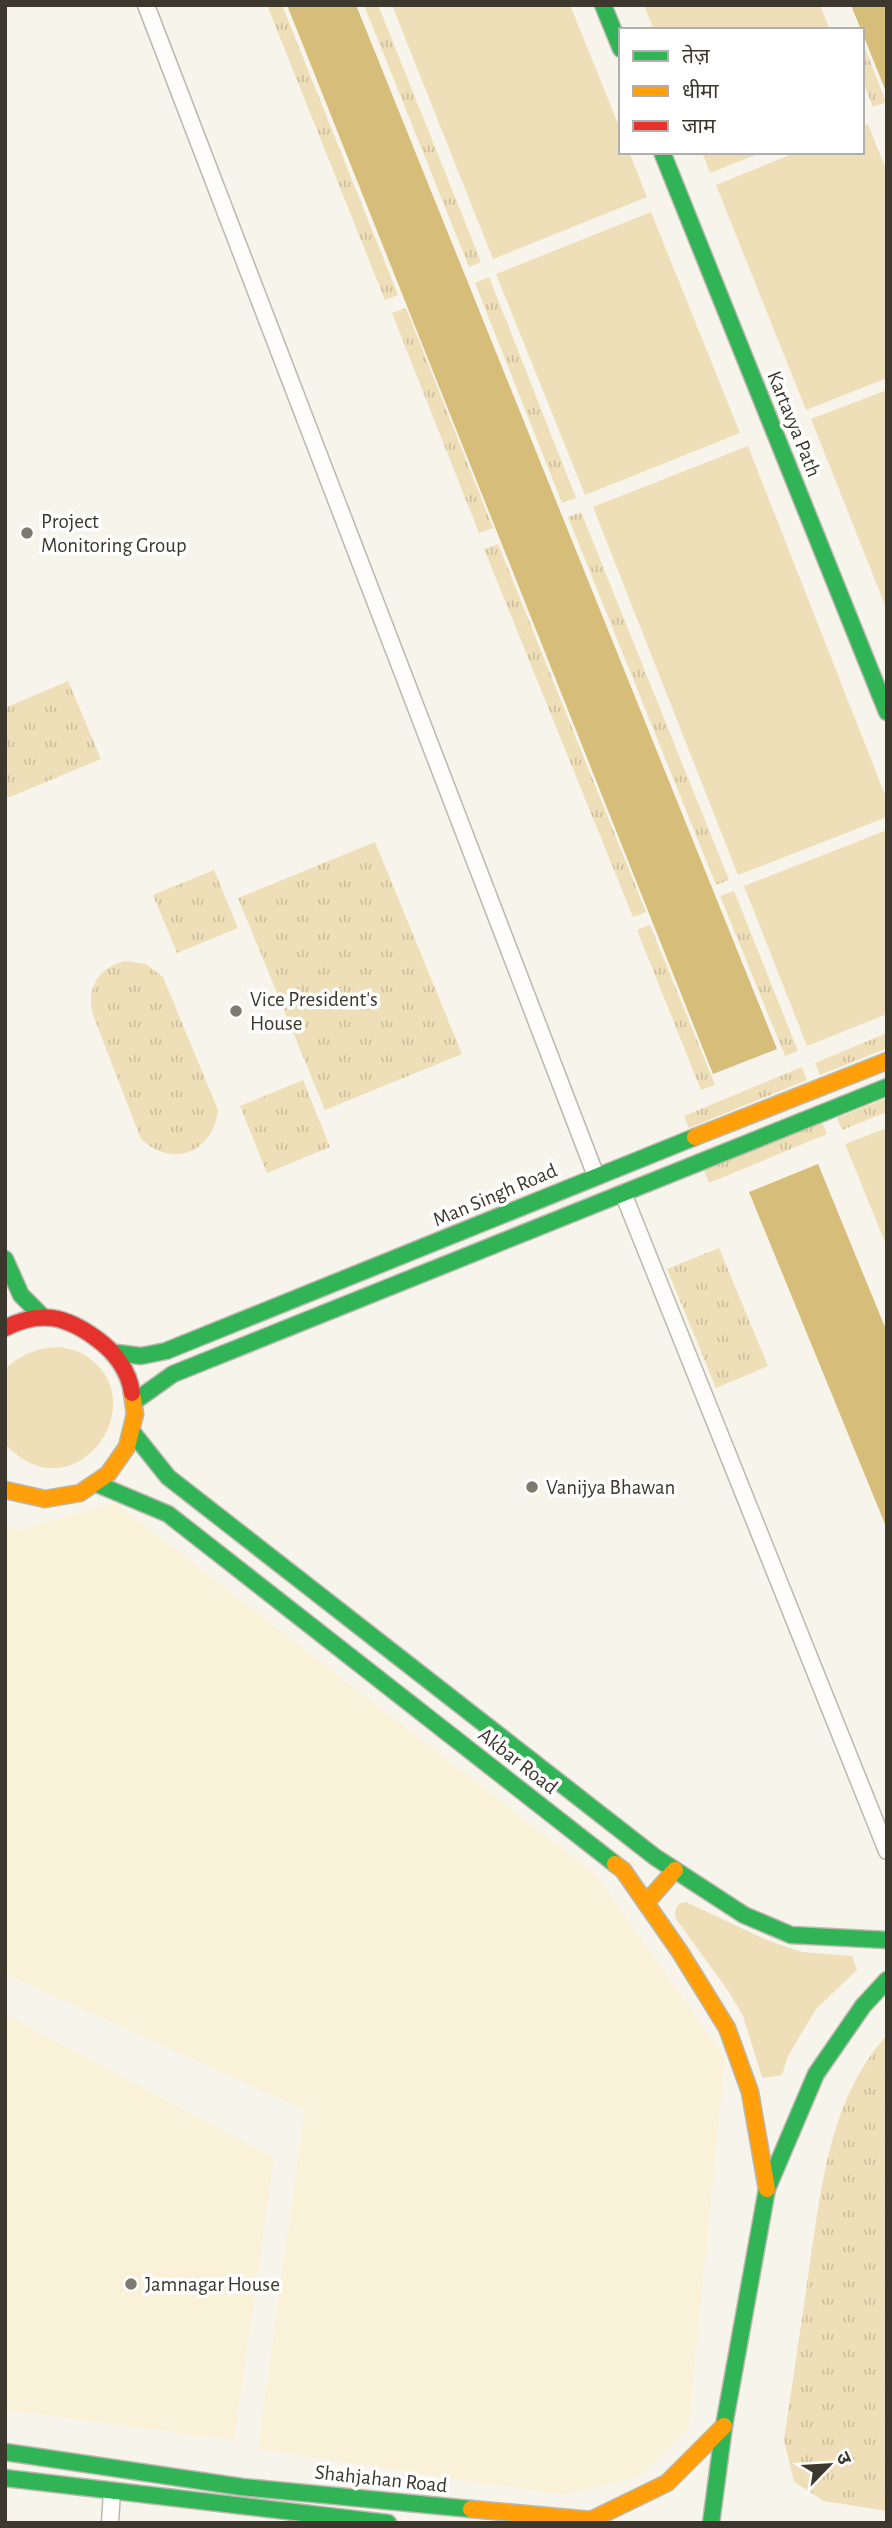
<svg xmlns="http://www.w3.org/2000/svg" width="892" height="2528" viewBox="0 0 892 2528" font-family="'Alegreya Sans','Noto Sans Devanagari',sans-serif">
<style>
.built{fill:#faf1d9}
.grass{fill:url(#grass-tufts)}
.garden{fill:#efdfb9}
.water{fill:#d7bd7a}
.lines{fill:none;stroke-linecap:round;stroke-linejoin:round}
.street-casing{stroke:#bbb8af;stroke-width:19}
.fast-casing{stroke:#bbb8af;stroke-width:19}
.slow-casing{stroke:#bbb8af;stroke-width:19}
.jam-casing{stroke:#bbb8af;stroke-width:19}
.street{stroke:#fefdfc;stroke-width:16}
.fast{stroke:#30b455;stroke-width:16}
.slow{stroke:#ff9f0a;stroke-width:16}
.jam{stroke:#e5322d;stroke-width:16}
.poi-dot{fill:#7d7a70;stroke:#fff;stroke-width:2.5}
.labels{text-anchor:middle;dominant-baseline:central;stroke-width:7;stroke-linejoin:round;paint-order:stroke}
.street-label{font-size:21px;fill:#3c382d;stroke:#fff}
.poi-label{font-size:21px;fill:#3c382d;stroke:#fff;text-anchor:start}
</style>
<defs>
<pattern id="grass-tufts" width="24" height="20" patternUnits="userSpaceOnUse" patternTransform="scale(1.75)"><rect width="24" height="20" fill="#efdfb9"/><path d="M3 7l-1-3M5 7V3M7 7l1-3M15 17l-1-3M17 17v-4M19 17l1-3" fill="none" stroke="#cec09f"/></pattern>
</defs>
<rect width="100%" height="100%" fill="#f7f4eb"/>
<g class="built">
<path d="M 115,1503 L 597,1876 L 725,2058 L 688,2429 L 640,2476 L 564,2495 L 258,2449 L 305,2110 L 5,1974 L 5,1524 L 16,1531 Z"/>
<path d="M 5,2014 L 274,2158 L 234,2440 L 5,2410 Z"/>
</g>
<g class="grass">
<path d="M 267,5 L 282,5 L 398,295 L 385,300 Z"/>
<path d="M 364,5 L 378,5 L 481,262 L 469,267 Z"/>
<path d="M 862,41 L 886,102 L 873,107 L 862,79 Z"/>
<path d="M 489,277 L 576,498 L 562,503 L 475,283 Z"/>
<path d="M 406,308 L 493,528 L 479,533 L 392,313 Z"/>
<path d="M 581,512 L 729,880 L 716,885 L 568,517 Z"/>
<path d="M 498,544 L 646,912 L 633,917 L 484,549 Z"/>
<path d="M 68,681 L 101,759 L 5,799 L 5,708 Z"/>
<path d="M 375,842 L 462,1054 L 325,1110 L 238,898 Z"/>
<path d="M 214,870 L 238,928 L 177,953 L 153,895 Z"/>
<path d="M 734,891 L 798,1051 L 785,1056 L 720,896 Z"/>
<path d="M 650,925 L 715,1085 L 701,1090 L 637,930 Z"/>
<path d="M 126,961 L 146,964 L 163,977 L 218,1110 C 213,1152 173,1169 141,1139 L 93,1015 C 86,988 98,967 126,961 Z"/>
<path d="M 887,1033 L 887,1048 L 820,1075 L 815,1063 Z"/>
<path d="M 802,1067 L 807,1080 L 689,1128 L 684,1116 Z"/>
<path d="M 303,1080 L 330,1147 L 267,1173 L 240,1106 Z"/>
<path d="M 887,1098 L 887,1112 L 842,1130 L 837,1118 Z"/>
<path d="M 822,1122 L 827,1134 L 709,1183 L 704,1170 Z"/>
<path d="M 719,1248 L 768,1366 L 716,1388 L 667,1269 Z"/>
<path d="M 887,2035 L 887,2511 L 824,2501 L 794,2482 L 784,2440 C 792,2384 801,2327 809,2270 C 822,2187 828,2101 887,2035 Z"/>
</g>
<g class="garden">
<path d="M 392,5 L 570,5 L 621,131 L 621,152 L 629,152 L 647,197 L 493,259 Z"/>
<path d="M 644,5 L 820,5 L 830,30 L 654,30 Z"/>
<path d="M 868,124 L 887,172 L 887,378 L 806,410 L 716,185 L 797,152 L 862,152 L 862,126 Z"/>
<path d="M 702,152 L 763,152 L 710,173 Z"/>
<path d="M 651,212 L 740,433 L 585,495 L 496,274 Z"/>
<path d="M 887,390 L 887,610 L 811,419 Z"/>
<path d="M 748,446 L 887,800 L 887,817 L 738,875 L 593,507 Z"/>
<path d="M 887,830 L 887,1014 L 807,1046 L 744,886 Z"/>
<path d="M 887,1128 L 887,1247 L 845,1144 Z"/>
<path d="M 61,1347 C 67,1349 75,1350 81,1353 C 161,1397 75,1520 5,1444 L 5,1369 C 23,1353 37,1348 61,1347 Z"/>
<path d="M 686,1902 L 769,1941 L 802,1952 L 852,1956 L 857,1970 L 816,2009 L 788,2056 L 782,2075 L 763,2078 L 761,2074 L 743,2016 L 729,1992 L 676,1919 C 674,1910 676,1903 686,1902 Z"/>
</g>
<g class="water">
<path d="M 287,5 L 356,5 L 777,1049 L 713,1074 Z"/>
<path d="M 851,5 L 887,5 L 887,94 Z"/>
<path d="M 818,1164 L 887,1332 L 887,1529 L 749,1192 Z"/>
</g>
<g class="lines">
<defs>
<g id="street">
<path d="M 146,5 L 596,1176"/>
<path d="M 623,1193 L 887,1851"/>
<path d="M 110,2523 L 112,2491"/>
</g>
<g id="fast">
<path d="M 603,5 L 621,49"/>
<path d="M 662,152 L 887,712"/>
<path d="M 5,1259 L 21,1295 L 43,1317"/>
<path d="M 117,1353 L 141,1356 L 166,1351 L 695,1137"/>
<path d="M 135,1401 L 173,1374 L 887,1087"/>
<path d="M 133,1433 L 168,1477 L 655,1857 L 744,1915 L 791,1935 L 887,1940"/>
<path d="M 97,1484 L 168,1514 L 615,1864"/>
<path d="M 5,2452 L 242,2487 L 471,2509"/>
<path d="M 5,2478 L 388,2523"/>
<path d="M 711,2523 L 724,2426 L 767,2189 L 816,2074 L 863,2006 L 887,1980"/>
</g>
<g id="slow">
<path d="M 695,1137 L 887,1061"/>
<path d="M 5,1490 L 45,1499 L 80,1493 L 108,1474 L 127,1447 L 135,1414 L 132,1393"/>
<path d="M 615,1864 L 623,1870 L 680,1952 L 727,2028 L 750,2092 L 767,2189"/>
<path d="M 646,1903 L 675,1870"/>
<path d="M 471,2509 L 591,2520 L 667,2483 L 724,2426"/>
</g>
<path id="jam" d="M 5,1328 C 41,1310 66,1316 97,1339 C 115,1352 129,1371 132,1393"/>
</defs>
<use href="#street" class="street-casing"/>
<use href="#fast" class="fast-casing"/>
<use href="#slow" class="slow-casing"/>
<use href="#jam" class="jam-casing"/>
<use href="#street" class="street"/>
<use href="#fast" class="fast"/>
<use href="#slow" class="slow"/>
<use href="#jam" class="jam"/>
</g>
<g class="poi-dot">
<circle cx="27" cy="533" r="7"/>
<circle cx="236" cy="1011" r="7"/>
<circle cx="532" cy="1487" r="7"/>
<circle cx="131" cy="2284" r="7"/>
</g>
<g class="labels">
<g class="street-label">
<text transform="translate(794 424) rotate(68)">Kartavya Path</text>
<text transform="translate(495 1195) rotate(-23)">Man Singh Road</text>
<text transform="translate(518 1761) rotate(38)">Akbar Road</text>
<text transform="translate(381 2479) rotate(6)">Shahjahan Road</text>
</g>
<g class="poi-label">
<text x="41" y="521">Project<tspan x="41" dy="24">Monitoring Group</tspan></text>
<text x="250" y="999">Vice President's<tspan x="250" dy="24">House</tspan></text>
<text x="546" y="1487">Vanijya Bhawan</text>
<text x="145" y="2284">Jamnagar House</text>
</g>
</g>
<rect width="892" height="2528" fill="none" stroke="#3c382d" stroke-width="14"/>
<rect x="619" y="28" width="245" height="126" fill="#ffffff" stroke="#b1afab" stroke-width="2"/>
<rect x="633" y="51" width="35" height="10" fill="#30b455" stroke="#b1afab" stroke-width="2"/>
<text x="682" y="63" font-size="21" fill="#3c382d">तेज़</text>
<rect x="633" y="86" width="35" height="10" fill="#ff9f0a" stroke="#b1afab" stroke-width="2"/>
<text x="682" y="98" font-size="21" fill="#3c382d">धीमा</text>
<rect x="633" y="121" width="35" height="10" fill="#e5322d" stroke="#b1afab" stroke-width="2"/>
<text x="682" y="133" font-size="21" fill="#3c382d">जाम</text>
<g transform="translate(829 2465) rotate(65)" stroke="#ffffff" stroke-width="5" paint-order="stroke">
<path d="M0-5L12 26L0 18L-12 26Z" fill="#3c382d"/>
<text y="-10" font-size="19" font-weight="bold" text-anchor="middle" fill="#3c382d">उ</text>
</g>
</svg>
